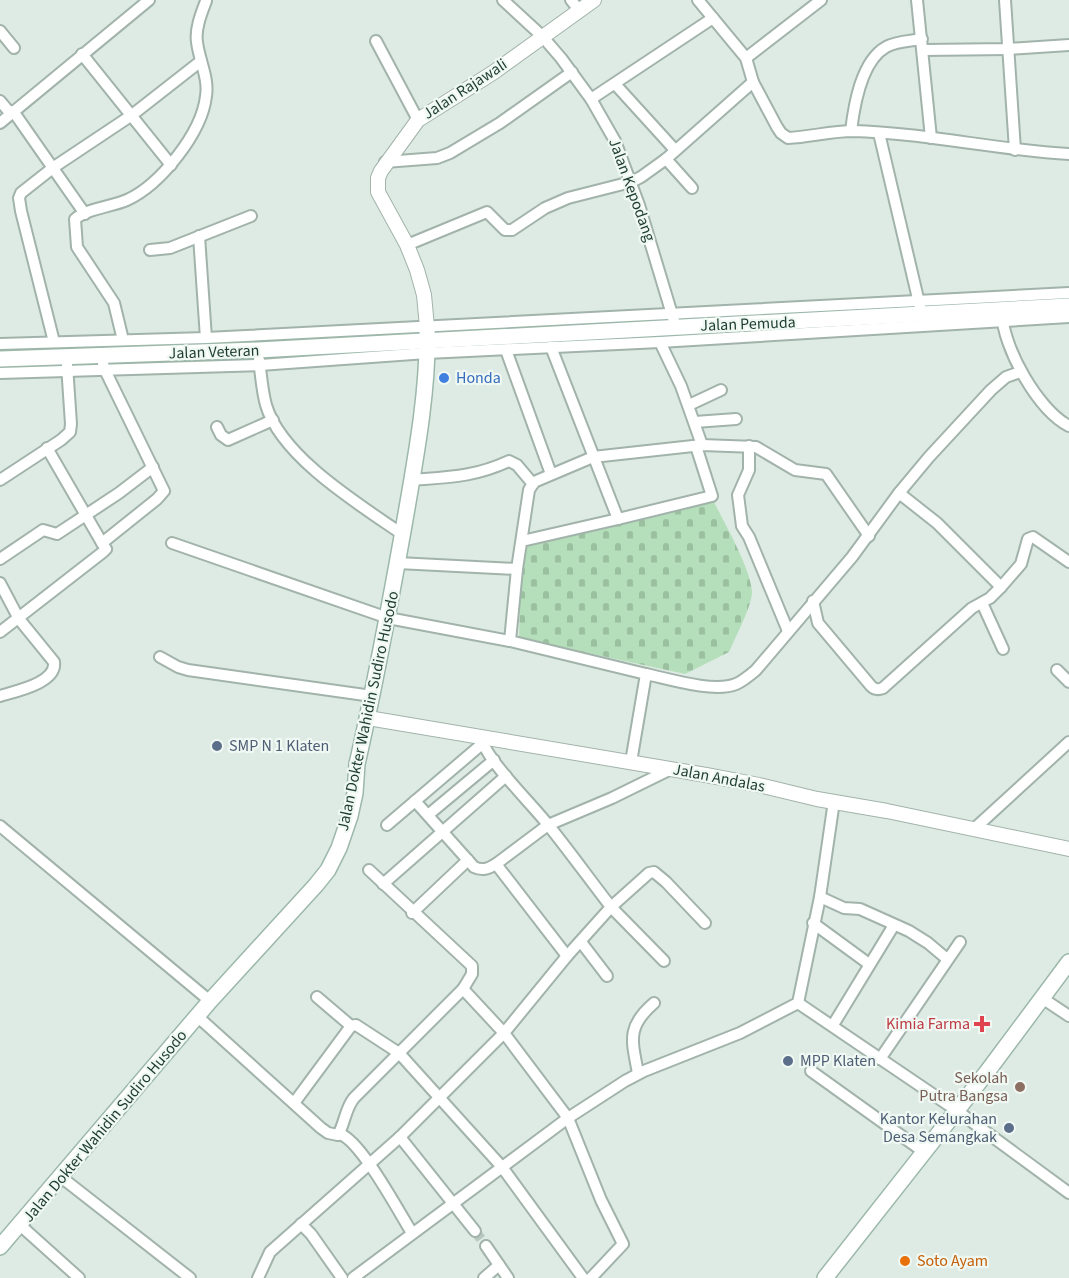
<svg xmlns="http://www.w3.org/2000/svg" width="1069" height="1278" viewBox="0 0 1069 1278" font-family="'Source Sans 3',sans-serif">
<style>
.cemetery{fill:url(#cemetery-stones)}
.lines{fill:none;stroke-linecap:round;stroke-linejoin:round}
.minor-tunnel{stroke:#b8c8c0;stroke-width:10;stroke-dasharray:10 5;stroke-linecap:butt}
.minor-casing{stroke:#a1b3aa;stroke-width:14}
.tertiary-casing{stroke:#a1b3aa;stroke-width:16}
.secondary-casing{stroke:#9cb8aa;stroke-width:18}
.minor{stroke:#fff;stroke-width:10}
.tertiary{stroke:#fff;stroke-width:14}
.secondary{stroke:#fff;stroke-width:15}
.shop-dot{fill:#3f7fe0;stroke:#eff8f2;stroke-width:2}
.service-dot{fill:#5c6f8a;stroke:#eff8f2;stroke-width:2}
.health-dot{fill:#e0444e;stroke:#eff8f2;stroke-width:2}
.education-dot{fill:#8d6e63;stroke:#eff8f2;stroke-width:2}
.food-dot{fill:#e8710a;stroke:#eff8f2;stroke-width:2}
.labels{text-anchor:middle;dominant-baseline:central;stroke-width:4.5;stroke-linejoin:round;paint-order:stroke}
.street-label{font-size:16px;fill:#1e3c30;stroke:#eff8f2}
.shop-label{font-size:16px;fill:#366cbe;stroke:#eff8f2;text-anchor:start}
.service-label{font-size:16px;fill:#4e5e75;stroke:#eff8f2;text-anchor:start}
.health-label{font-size:16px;fill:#be3a42;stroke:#eff8f2;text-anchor:end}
.education-label{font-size:16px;fill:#785e54;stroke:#eff8f2;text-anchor:end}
.food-label{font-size:16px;fill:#c56008;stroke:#eff8f2;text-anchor:start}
</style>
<defs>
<pattern id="cemetery-stones" width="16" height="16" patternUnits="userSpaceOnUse" patternTransform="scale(1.5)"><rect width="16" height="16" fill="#b5dfba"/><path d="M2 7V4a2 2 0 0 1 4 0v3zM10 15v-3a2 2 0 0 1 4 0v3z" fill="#9bc0a0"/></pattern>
</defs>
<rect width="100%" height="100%" fill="#deebe4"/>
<path class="cemetery" d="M 710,494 C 721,517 751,568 752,592 C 752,606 735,638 729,652 L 685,674 L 519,638 L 522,541 Z"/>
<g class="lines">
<path class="minor-tunnel" d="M 475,1231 L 486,1246"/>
<defs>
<g id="minor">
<path d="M 503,0 L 542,36 L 561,58 L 591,99 L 615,141 L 639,205 L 674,321"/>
<path d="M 571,0 L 579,10"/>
<path d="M 698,0 L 746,58 L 753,82 L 777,127 L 781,133 L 788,138 C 810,137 831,131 853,131 C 925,133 997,150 1069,154"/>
<path d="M 917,0 L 931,138"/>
<path d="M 1005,0 L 1015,150"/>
<path d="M 0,31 L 14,48"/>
<path d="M 376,41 L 418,120"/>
<path d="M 924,50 L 1008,49 L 1069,45"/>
<path d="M 82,54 L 171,165"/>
<path d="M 746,58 L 821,0"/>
<path d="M 615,84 L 675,150"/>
<path d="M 591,99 L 713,18"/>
<path d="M 0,101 L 10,113"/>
<path d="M 13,111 L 85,214"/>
<path d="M 0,123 L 149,0"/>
<path d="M 851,131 C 854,106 861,61 886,47 C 896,41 911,41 922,39"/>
<path d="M 879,133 L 920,307"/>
<path d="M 666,159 L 692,188"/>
<path d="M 385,162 L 437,158 L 450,153 L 500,123 L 572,72"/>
<path d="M 199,236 L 206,338"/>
<path d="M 407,245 L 487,212 L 505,230 L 512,230 L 545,208 L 568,198 L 631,182 L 641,177 L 666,159 L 753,82"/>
<path d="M 150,250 L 170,248 L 251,216"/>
<path d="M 1002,313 C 1003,348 1038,410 1069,426"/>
<path d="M 123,340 L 114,303 L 77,247 L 75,219 C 88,208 111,207 127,200 C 160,185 202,133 206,96 C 209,78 199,60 197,42 C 195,29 201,14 206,1"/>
<path d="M 54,342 L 21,211 L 19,198 L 21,193 L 54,167 L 132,115 L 201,61"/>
<path d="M 660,342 L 681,386 L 702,445"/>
<path d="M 0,344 L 206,338 L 1069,293"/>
<path d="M 506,350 L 551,474"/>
<path d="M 259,360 C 261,374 262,391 266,405 C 281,457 360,505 402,534"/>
<path d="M 0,373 L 260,365 L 427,353 L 660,342 L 1069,317"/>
<path d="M 689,405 L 721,390"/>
<path d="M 695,422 L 736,419"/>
<path d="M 217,427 L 221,435 L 228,440 L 273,420"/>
<path d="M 749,446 L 749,470 L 738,495 L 742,526 L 749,537 L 788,631"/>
<path d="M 47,448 L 102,543"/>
<path d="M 0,480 L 61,440 L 70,432 L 71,424 L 67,365"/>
<path d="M 412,480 C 450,477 474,477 509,461 L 517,465 L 533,484"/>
<path d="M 899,493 L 937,523 L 1001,587"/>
<path d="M 618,519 L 712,496 L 696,446"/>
<path d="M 522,541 L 618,519 L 551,347"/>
<path d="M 172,543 L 388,618 L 510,641"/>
<path d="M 0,559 L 43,530 L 57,534 L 119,493 L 153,467"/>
<path d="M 398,563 L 517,569"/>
<path d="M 0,583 L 19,619 L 54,662 C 57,683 16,691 0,696"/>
<path d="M 813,601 L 818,623 L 871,686 C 875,690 878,690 883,688 L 972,608 L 990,598 L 1001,587 L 1021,564 L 1028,539 L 1033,537 L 1069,562"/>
<path d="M 982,603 L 1003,649"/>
<path d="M 0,632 L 103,552 L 106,549 L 102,543 L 157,499 L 164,491 L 104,368 L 103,363"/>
<path d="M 160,657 L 178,667 L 188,670 L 372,696"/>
<path d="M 1057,670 L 1069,682"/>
<path d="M 646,674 C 669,679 714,693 736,684 C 743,681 750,675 756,670 L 852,557 L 899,493 L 929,457 L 991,390 L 1006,377 L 1020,372"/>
<path d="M 631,762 L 646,674 L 510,641 L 517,569 L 529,490 L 534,482 L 593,457 L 702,445 L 756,447 L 795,470 L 826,474 L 869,536"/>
<path d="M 415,801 L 474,867 C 482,871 488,869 496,864"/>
<path d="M 428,815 L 494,760"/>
<path d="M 387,825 L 482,744"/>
<path d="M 0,826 L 210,1001"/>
<path d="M 974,829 L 1069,742"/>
<path d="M 369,870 L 472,966 L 472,974 L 463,989"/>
<path d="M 383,884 L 506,776"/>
<path d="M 820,897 L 844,908 L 860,909 L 909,931 L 928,943 L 947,959"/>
<path d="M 412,913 L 468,860"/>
<path d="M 813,923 L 869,964"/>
<path d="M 581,942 L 607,976"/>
<path d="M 567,956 L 496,864 L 548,825 L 612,798 L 671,769"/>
<path d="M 664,961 L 611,907 L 649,873 L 654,872 L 666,882 L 705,923"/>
<path d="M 317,997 L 351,1026"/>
<path d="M 1042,998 L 1069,1016"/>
<path d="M 798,1003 L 956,1110 L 1069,1193"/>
<path d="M 197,1016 L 321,1128 L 328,1133 L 338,1135 L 340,1134 C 361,1141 399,1212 412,1233"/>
<path d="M 833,1025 L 894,925"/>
<path d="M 880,1059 L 960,942"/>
<path d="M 811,1071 L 924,1152"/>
<path d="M 638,1073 C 632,1041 626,1027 654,1003"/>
<path d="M 294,1103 L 351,1026 L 356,1025 L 399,1053 L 354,1098 C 345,1109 345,1123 338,1135"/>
<path d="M 400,1137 L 475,1231"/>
<path d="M 61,1177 L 190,1278"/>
<path d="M 301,1224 L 311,1234 L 342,1278"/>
<path d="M 20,1225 L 79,1278"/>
<path d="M 486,1246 L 508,1278"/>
<path d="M 258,1278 L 270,1252 L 400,1137 L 504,1033 L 567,956 L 611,907 C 590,880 570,852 549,826 C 533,805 487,761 481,738"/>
<path d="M 353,1278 L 568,1118 L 625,1081 L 644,1071 L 740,1033 L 798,1003 L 820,897 L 834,801"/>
<path d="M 484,1278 L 499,1265"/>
<path d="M 583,1278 L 502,1167 L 399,1053 L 463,989 L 504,1033 L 568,1118 L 601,1200 L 623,1244 L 591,1278"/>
</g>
<g id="tertiary">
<path d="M 427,327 L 424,295 L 417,270 L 407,245 L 378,192 L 378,178 L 381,171 L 418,120 L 494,72 L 594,0"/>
<path d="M 368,718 L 706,775 L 759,785 L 817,799 L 887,811 L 1069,849"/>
</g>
<g id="secondary">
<path d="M 0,359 L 258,350 L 1069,306"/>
<path d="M 0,1247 L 210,1001 L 316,885 L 328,870 L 339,848 L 350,816 L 355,793 L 357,764 C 375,686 389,609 403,531 C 414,467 429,391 427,327"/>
<path d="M 825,1278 L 987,1072 L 1069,962"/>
</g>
</defs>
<use href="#minor" class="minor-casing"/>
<use href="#tertiary" class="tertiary-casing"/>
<use href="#secondary" class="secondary-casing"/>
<use href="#minor" class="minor"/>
<use href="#tertiary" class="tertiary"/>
<use href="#secondary" class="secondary"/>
</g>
<circle class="shop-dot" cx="444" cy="378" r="6"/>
<g class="service-dot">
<circle cx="217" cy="746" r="6"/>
<circle cx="788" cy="1061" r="6"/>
<circle cx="1009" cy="1128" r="6"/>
</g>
<path class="health-dot" d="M979 1015h6v6h6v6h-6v6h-6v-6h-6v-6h6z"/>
<circle class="education-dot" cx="1020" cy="1087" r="6"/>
<circle class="food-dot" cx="905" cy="1261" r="6"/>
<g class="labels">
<g class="street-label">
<text transform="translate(465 89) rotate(-33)">Jalan Rajawali</text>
<text transform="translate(632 190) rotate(70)">Jalan Kepodang</text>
<text transform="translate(748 324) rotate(-2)">Jalan Pemuda</text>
<text transform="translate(214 352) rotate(-2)">Jalan Veteran</text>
<text transform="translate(368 711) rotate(-78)">Jalan Dokter Wahidin Sudiro Husodo</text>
<text transform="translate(719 778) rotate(11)">Jalan Andalas</text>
<text transform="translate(105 1126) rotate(-50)">Jalan Dokter Wahidin Sudiro Husodo</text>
</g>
<g class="shop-label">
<text x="456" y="378">Honda</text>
</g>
<g class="service-label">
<text x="229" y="746">SMP N 1 Klaten</text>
<text x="800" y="1061">MPP Klaten</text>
<text x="997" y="1119" text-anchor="end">Kantor Kelurahan<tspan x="997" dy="18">Desa Semangkak</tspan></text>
</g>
<g class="health-label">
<text x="970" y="1024">Kimia Farma</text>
</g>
<g class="education-label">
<text x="1008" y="1078">Sekolah<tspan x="1008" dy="18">Putra Bangsa</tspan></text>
</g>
<g class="food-label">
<text x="917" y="1261">Soto Ayam</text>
</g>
</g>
</svg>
